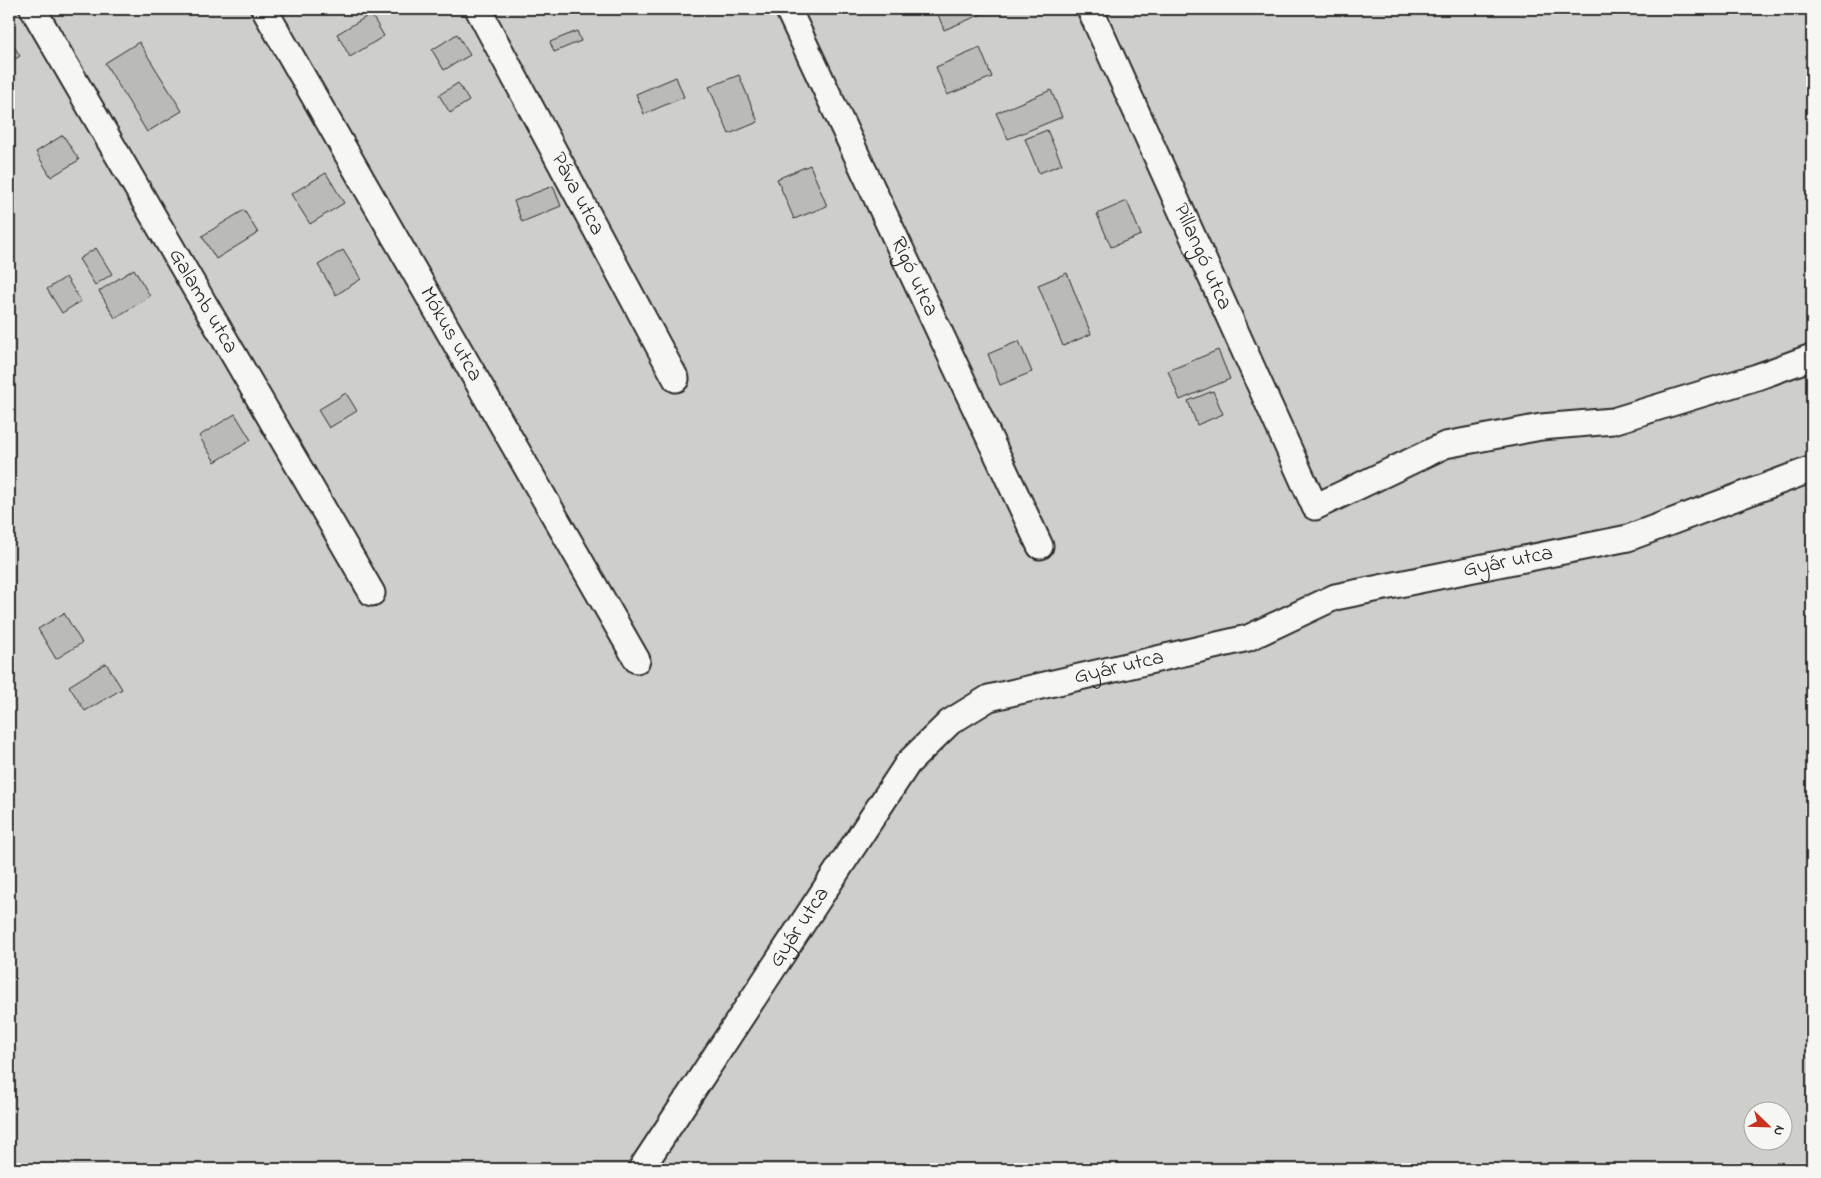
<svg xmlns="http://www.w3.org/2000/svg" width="1821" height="1178" viewBox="0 0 1821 1178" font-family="'Indie Flower',sans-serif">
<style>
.green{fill:#cececa;stroke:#7c7c7a;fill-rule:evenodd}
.building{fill:#babab7;stroke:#2b2b2b}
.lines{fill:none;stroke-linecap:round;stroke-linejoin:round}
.street-casing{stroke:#2b2b2b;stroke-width:29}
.street{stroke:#f6f6f2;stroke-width:25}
.labels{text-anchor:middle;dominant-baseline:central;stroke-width:4.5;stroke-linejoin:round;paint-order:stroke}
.street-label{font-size:22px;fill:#2b2b2b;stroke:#f6f6f2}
</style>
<rect width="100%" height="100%" fill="#eeeeea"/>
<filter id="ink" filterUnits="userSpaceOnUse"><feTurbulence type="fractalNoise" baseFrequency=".02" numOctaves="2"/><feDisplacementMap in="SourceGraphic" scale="10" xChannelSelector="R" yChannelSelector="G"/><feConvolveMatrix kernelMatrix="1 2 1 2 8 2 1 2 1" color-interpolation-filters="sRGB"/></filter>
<g filter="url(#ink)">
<path class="green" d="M 9,9 L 1812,9 L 1812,1169 L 9,1169 ZM 1754,1110 L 1784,1110 L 1784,1140 L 1754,1140 Z"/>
<g class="building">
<path d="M 936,9 L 994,9 L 944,30 Z"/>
<path d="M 371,14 L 384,36 L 350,57 L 337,34 Z"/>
<path d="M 577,31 L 581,41 L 554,52 L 550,42 Z"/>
<path d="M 457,34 L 470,55 L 444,70 L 432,50 Z"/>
<path d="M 9,38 L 20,56 L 9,63 Z"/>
<path d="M 139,42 L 182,111 L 147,132 L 105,63 Z"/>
<path d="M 980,48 L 992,77 L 947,95 L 936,67 Z"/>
<path d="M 739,75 L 758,122 L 729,134 L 709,87 Z"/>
<path d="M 676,77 L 684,97 L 644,114 L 636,94 Z"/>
<path d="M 458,83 L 469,101 L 450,113 L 439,95 Z"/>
<path d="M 1051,90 L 1062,117 L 1008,139 L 996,113 Z"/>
<path d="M 1047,130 L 1062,164 L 1039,173 L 1025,139 Z"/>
<path d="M 63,135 L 79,160 L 51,177 L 36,152 Z"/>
<path d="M 810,165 L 827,206 L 794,219 L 777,179 Z"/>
<path d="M 326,173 L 344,203 L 310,224 L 291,194 Z"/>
<path d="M 553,186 L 561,206 L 522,222 L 514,201 Z"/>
<path d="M 1127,201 L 1141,235 L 1111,247 L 1097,214 Z"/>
<path d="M 244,210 L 258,233 L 216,259 L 202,236 Z"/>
<path d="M 96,248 L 112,274 L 95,285 L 79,259 Z"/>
<path d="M 343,250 L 361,279 L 336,295 L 318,265 Z"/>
<path d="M 134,269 L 150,296 L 115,318 L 99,291 Z"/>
<path d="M 1067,273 L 1091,334 L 1063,346 L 1038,285 Z"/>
<path d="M 66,277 L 81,301 L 62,313 L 47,289 Z"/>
<path d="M 1019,341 L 1032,372 L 1000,385 L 988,354 Z"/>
<path d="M 1218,350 L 1230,379 L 1180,400 L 1168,371 Z"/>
<path d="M 1213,391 L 1223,414 L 1197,425 L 1188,401 Z"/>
<path d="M 346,393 L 357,411 L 329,428 L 318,410 Z"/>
<path d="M 235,414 L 251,440 L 215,462 L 199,436 Z"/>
<path d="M 64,613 L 82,643 L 56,659 L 38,629 Z"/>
<path d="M 106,663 L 122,689 L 85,711 L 69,686 Z"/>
</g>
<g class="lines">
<defs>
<g id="street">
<path id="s1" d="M 33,9 L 372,593"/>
<path id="s2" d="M 264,9 L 637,660"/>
<path id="s3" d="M 478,9 L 676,379"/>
<path id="s4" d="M 788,9 L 1040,546"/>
<path id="s5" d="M 1090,9 L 1315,507 L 1445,445 L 1541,427 L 1613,421 L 1757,377 L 1812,357"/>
<path id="s6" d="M 641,1169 L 908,763 L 950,722 L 989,698 L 1248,638 L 1335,597 L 1628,538 L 1812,469"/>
</g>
</defs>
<use href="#street" class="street-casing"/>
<use href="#street" class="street"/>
</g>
</g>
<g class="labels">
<g class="street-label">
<text stroke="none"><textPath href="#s3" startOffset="210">Páva utca</textPath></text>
<text stroke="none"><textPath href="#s5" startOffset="272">Pillangó utca</textPath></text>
<text stroke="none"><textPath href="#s4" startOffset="296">Rigó utca</textPath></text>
<text stroke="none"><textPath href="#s1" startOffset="338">Galamb utca</textPath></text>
<text stroke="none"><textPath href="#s2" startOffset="375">Mókus utca</textPath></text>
<text stroke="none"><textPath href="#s6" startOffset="1129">Gyár utca</textPath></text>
<text stroke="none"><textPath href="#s6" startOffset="724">Gyár utca</textPath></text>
<text stroke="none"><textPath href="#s6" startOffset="289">Gyár utca</textPath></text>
</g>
</g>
<rect width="1821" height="1178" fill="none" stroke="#f6f6f2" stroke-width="30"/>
<rect x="15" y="15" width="1791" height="1148" fill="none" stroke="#2b2b2b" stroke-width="2" filter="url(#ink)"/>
<g transform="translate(1768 1126) rotate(113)"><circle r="24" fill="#f6f6f2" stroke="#a5a5a2"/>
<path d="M0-4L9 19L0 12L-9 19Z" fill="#c8321e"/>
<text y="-8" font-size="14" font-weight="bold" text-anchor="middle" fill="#2b2b2b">N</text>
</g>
</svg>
